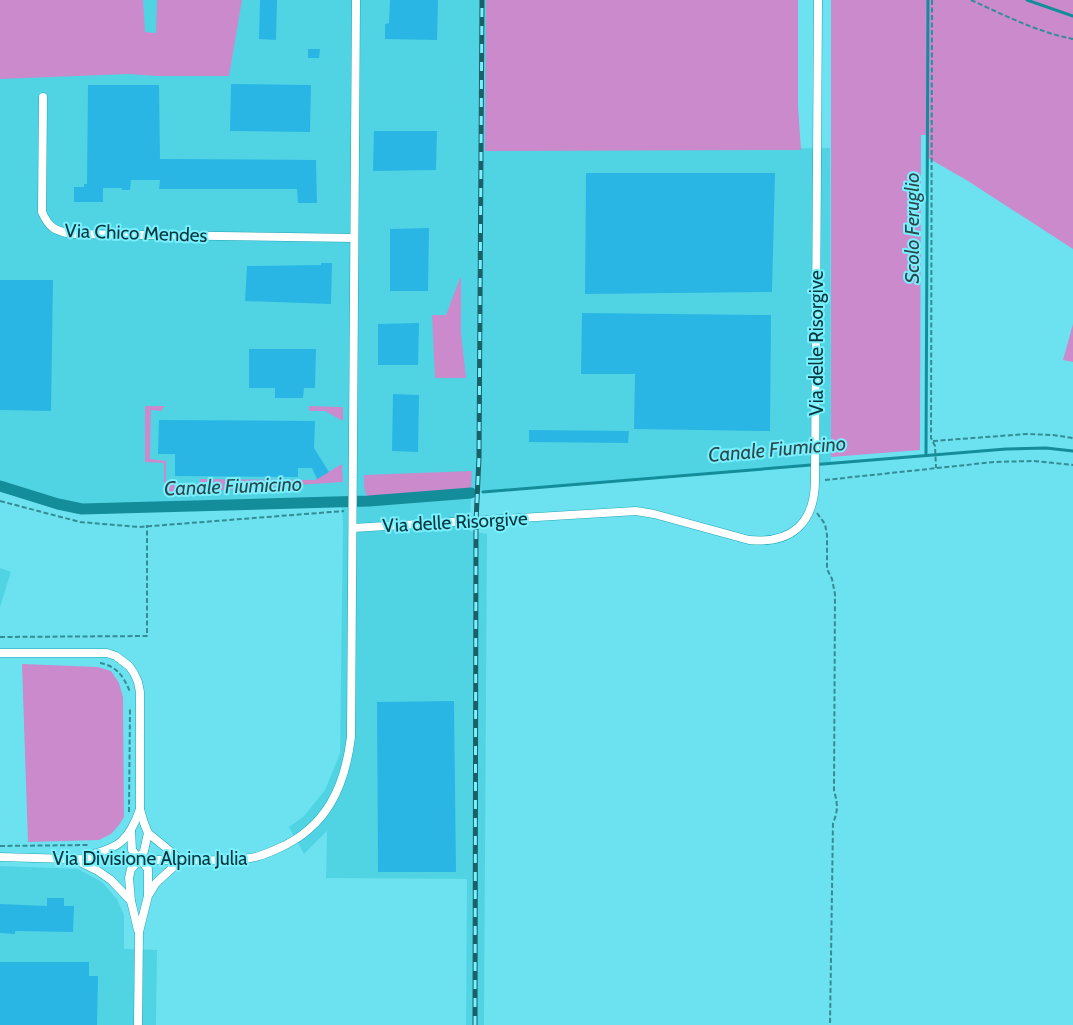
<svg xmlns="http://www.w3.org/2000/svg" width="1073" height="1025" viewBox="0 0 1073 1025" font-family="Cabin,sans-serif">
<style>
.built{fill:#50d4e4}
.green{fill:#ca8acc}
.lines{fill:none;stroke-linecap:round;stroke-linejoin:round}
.stream{stroke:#148d9a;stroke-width:3}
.canal{stroke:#148d9a;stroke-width:11}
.building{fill:#29b6e4}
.minor-casing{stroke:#20a6b4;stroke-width:9}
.path{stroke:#358b95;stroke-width:2;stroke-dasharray:5 2.5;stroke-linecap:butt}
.minor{stroke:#fff;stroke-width:8}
.rail-casing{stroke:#1a6068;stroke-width:5}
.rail{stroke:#7aeffd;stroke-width:3;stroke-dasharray:9;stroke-linecap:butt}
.labels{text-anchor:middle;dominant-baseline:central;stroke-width:4;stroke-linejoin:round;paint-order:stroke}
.street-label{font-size:19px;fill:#00363c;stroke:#7aeffd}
.water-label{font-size:20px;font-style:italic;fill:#29494d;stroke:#7aeffd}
</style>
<rect width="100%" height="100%" fill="#6ce2f0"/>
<g class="built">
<path d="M 0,0 L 486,0 L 486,151 L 830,148 L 831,463 L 471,493 L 470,531 L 487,534 L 484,1025 L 466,1025 L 467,879 L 326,878 L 327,831 L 304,854 L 289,827 L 304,816 L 325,790 L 340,753 L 343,522 L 341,502 L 82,509 L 58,504 L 0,486 Z"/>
<path d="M 0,568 L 11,572 L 0,607 Z"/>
<path d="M 0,866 L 78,869 L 102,882 L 117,899 L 124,915 L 124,949 L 157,950 L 156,1025 L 0,1025 Z"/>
</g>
<g class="green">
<path d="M 0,0 L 143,0 L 145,32 L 156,33 L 157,0 L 242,0 L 229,76 L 157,76 L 128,74 L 0,79 Z"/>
<path d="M 486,0 L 798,0 L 798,106 L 801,150 L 485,151 Z"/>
<path d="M 831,0 L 1073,0 L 1073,249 L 968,181 L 928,158 L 928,135 L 921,135 L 920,450 L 831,457 Z"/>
<path d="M 460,278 L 461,278 L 461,333 L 466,378 L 435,378 L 432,315 L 446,315 Z"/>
<path d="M 1073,324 L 1073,362 L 1063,360 Z"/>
<path d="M 145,406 L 165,406 L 161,411 L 151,410 L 150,459 L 166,461 L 166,483 L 200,484 L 200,479 L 315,480 L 342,464 L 343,482 L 164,494 L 164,463 L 145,462 Z"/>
<path d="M 309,406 L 343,407 L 343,421 L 325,411 L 309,411 Z"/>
<path d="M 472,471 L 471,490 L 367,497 L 364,487 L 364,475 Z"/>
<path d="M 22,664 L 98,667 L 111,671 L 119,683 L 123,697 L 124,817 L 119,825 L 111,834 L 99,840 L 28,842 Z"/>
</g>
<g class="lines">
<g class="stream">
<path d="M 1027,0 L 1073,16"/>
<path d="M 926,455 L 928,0"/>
<path d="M 483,492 L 1006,449 L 1046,448 L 1073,451"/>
</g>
<path class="canal" d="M 0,486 L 58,504 L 82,509 L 369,501 L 471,493"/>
</g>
<g class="building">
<path d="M 260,0 L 277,0 L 276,40 L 259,39 Z"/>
<path d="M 390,0 L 438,0 L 437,40 L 385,39 L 385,24 L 389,23 Z"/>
<path d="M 308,49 L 320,49 L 319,58 L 308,58 Z"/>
<path d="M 231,84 L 311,85 L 310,132 L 230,131 Z"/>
<path d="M 88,85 L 159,85 L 160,159 L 316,160 L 317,203 L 298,203 L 297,189 L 159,189 L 160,180 L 131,180 L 130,190 L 122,190 L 122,188 L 103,188 L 103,202 L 74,202 L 74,187 L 84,187 L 84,184 L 87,184 Z"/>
<path d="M 374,131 L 437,131 L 436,170 L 373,171 Z"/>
<path d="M 586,173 L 775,173 L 772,292 L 585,294 Z"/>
<path d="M 429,228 L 428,291 L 390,291 L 390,229 Z"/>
<path d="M 321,263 L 332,263 L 331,304 L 245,301 L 247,266 L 321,265 Z"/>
<path d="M 0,280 L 53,280 L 51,411 L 0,410 Z"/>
<path d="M 582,313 L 771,315 L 770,431 L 634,429 L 635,374 L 581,374 Z"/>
<path d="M 419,323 L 418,365 L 378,365 L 378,324 Z"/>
<path d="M 249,349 L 316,349 L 315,388 L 304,388 L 303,398 L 275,398 L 275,388 L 249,388 Z"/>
<path d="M 393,394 L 419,395 L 418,452 L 392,451 Z"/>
<path d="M 159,420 L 315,421 L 314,448 L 329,472 L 317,479 L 312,468 L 298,468 L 298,477 L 175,476 L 175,454 L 158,454 Z"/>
<path d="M 529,430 L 629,431 L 628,443 L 529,442 Z"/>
<path d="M 454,701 L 456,872 L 378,872 L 377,702 Z"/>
<path d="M 47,898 L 64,898 L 64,906 L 74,906 L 73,932 L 15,931 L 15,934 L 0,933 L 0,904 L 47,906 Z"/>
<path d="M 0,962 L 89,962 L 89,976 L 98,976 L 97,1025 L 0,1025 Z"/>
</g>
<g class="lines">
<defs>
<g id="minor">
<path d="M 43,97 L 42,212 C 49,228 55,231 72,234 L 354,238"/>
<path d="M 353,528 L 636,511 L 654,514 L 749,540 C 791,544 814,524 815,482 L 818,0"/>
<path d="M 0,653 L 107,653 L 116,656 L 129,666 L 134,673 L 138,682 L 140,692 L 140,809 L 144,823 L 148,833 L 181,860 L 156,883 L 148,896 L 139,932 L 138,1025"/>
<path d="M 131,831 L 132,850 L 148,869 L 148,894"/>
<path d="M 86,856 C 119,848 129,841 140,809"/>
<path d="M 0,857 C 53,859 106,860 159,860 C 189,860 221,862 250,858 C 260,857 270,852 279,848 C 327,827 345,786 351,737 L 356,0"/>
<path d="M 76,860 L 98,871 L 111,880 L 131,901 L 138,930"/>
<path d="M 131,901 L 129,878 L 131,869 L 139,860 L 144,851 L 148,833"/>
</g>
</defs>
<use href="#minor" class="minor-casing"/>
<g class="path">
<path d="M 932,0 L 931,438 L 935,446 L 936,468"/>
<path d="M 971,0 C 1004,15 1037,32 1073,39"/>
<path d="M 933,441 L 1027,434 L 1053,435 L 1073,438"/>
<path d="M 825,480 L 994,462 L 1033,461 L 1073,465"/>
<path d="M 0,501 L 80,522 L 139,527 L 344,511"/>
<path d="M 817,513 L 825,524 L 827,535 L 827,569 L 832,579 L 835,594 L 834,791 C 838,804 838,811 833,823 L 830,1025"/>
<path d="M 0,637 L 147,636 L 147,525"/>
<path d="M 100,663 C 117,666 124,677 130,692"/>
<path d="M 129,812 L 130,707"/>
<path d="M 0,846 L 89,845"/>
</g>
<use href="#minor" class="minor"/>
<defs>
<path id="rail" d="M 475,1025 L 476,522 L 479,457 L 482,0"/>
</defs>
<use href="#rail" class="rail-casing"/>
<use href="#rail" class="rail"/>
</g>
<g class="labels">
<g class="street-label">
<text transform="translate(136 233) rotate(2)">Via Chico Mendes</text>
<text transform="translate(816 343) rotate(-90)">Via delle Risorgive</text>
<text transform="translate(455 522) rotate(-3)">Via delle Risorgive</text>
<text x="150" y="858">Via Divisione Alpina Julia</text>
</g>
<g class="water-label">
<text transform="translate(912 228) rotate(-90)">Scolo Feruglio</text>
<text transform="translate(777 449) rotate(-5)">Canale Fiumicino</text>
<text transform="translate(233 486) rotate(-2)">Canale Fiumicino</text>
</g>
</g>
</svg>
